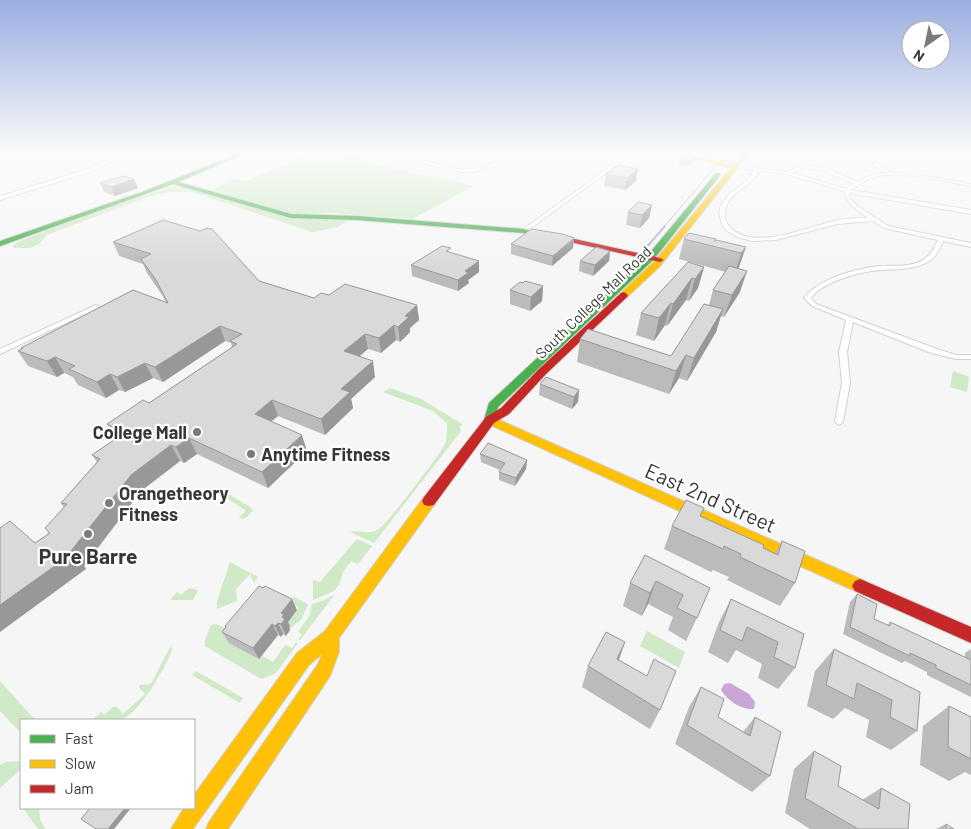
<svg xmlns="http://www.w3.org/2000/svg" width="971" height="829" viewBox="0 0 971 829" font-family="Barlow,sans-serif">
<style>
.green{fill:#d0e9c7}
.water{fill:#c8a6d6}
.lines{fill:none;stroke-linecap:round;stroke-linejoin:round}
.stream-far1{stroke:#c8a6d6;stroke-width:1}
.stream{stroke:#c8a6d6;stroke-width:2}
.street-casing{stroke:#d0d1d0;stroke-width:2}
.fast-casing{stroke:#d0d1d0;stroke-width:2}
.slow-casing{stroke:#d0d1d0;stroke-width:2}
.jam-casing{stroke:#d0d1d0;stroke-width:2}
.street{fill:#fefefe;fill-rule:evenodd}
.fast{fill:#4caf50;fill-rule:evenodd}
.slow{fill:#ffc107;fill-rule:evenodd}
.jam{fill:#c62828;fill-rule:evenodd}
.wall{fill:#babbba}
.shaded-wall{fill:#979897}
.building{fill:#d8d9d8;stroke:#979897}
.poi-dot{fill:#797a79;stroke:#fff;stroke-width:2}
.labels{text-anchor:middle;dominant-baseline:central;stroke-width:4.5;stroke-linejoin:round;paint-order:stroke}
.far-street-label{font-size:15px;fill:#363736;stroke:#fff}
.poi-label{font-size:18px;font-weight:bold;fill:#363736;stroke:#fff;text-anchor:start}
.near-street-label{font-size:21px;fill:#363736;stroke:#fff}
.near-poi-label{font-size:21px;font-weight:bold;fill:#363736;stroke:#fff}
</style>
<rect width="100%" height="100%" fill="#f5f6f5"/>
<g class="green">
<path d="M 350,156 L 377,165 L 474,186 L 412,219 L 333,213 L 296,214 L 273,210 L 213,190 L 234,179 L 246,181 L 301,158 L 327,163 Z"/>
<path d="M 173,186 L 209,192 L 283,216 L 342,220 L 346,222 L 338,227 L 312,232 L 192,192 L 171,192 L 150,196 L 47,235 L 39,244 L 30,248 L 15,248 L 12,246 L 18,242 L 95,212 Z"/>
<path d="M 953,371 L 969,377 L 967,392 L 950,387 Z"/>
<path d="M 390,388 L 421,399 L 462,424 L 460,427 L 461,431 L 374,543 L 350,532 C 359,529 369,536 379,529 C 387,524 443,451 446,442 C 447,436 447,428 447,423 L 433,411 L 383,392 Z"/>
<path d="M 219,488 L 250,507 L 253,510 L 247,517 L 242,519 L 239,517 L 246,511 L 227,498 L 219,503 L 217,502 L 223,496 L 216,491 Z"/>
<path d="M 357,539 L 372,546 L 358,564 L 351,561 L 343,572 L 339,585 L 334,591 L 313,600 L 313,580 L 320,582 Z"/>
<path d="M 230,562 L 258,577 L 254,583 L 250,574 L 236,589 L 237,601 L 217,609 L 217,601 Z"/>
<path d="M 189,588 L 198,590 L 193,600 L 170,600 L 177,592 L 181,595 Z"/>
<path d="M 335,594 L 300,640 L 298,639 L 302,634 L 298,632 L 310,615 L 312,604 L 324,600 Z"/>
<path d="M 294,597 L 308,604 L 301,620 L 289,629 L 286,624 L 299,608 L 290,602 Z"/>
<path d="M 216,624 C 238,632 253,652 273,662 L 285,645 L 292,648 L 296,642 L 298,643 L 276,673 L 261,679 L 205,646 L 205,640 L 211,625 Z"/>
<path d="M 647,631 L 685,652 L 679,668 L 640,646 Z"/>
<path d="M 170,647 L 173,648 C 166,666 140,714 120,720 C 112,722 100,720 92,720 L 101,712 L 104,715 L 113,707 L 117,707 L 123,714 L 145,694 L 139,687 L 139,685 L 151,684 Z"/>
<path d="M 196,671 L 243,698 L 240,703 L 192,675 Z"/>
<path d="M 0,681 L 35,720 L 21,720 L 21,733 L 0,711 Z"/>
<path d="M 21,761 L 21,769 L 0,788 L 0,765 L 6,762 Z"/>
<path d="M 23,808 L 39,808 L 40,819 L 45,829 L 38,829 Z"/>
</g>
<path class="water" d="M 730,683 L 749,694 L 755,702 L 754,709 C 741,710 728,701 721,690 L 724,684 Z"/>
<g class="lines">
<path class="stream-far1" d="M 664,227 L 720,161 L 749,160 L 766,152"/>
<path class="stream" d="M 645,249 L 665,226"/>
<defs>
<g id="street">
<path d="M 27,152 L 33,152 L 0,161 L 0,159 Z"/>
<path d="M 103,152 L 109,152 L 119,155 L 127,152 L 132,152 L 89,172 L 0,200 L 0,196 L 85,170 L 116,157 Z"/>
<path d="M 154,152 L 167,152 L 190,155 L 188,156 Z"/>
<path d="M 382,152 L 387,152 L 463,170 L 484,167 L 509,155 L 497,152 L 512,153 L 515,152 L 520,152 L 493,167 L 471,172 L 463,172 L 389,156 Z"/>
<path d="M 630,152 L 634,152 L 526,232 L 522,232 L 522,230 Z"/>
<path d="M 944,152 L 971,153 L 971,155 L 946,153 Z"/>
<path d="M 873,163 L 877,163 L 891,173 L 920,175 L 971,184 L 971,186 C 941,181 900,169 871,178 C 864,181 857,186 851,190 L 971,210 L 971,214 L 849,193 L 850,198 L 856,205 L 888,226 L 971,243 L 971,247 L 943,241 C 940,248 937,256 931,260 C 917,270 898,269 882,270 C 862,271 823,281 811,298 L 816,304 L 937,349 L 956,355 L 971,355 L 971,359 L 956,359 L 931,353 L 853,322 L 847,352 L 850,383 L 843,422 L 839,425 L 835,422 L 842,383 L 839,352 L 846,320 L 812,306 L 804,298 C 818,279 857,268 880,266 C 896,265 916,268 928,256 C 933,252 935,245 938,240 L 884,228 L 873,221 L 837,224 L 776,240 L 752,241 L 737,237 L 727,231 L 722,224 L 719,213 L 721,205 L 730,193 L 748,180 L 754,170 L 735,168 L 733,166 L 787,172 L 803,166 L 816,166 L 833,171 L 857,182 L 868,176 L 886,173 L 873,165 ZM 803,168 L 822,170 L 854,184 L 846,189 L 792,173 ZM 759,171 L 783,173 L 844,191 C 847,205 857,210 868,218 C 857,218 845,218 834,221 C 807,227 754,251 731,228 C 725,223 724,215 726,207 C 731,191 752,187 759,171 Z"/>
<path d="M 96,305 L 98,306 L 98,308 L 0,354 L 0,349 Z"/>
</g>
<g id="fast">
<path d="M 242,152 L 249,152 L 178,182 L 291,214 L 357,216 L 524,229 L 573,238 L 577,240 L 573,242 L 524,233 L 357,220 L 291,218 L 173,184 L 0,246 L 0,241 L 145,191 Z"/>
<path d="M 716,173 L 721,174 L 654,259 L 498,407 L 494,423 L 486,423 L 484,420 L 489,403 L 648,255 Z"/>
</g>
<g id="slow">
<path d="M 666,152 L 675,152 L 734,165 L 744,152 L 750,152 L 660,266 L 627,297 L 621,297 L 621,293 L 654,262 L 731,168 Z"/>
<path d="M 490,416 L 865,581 L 868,586 L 865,591 L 860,593 L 855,591 L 486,423 L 484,420 L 486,417 Z"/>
<path d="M 429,496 L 434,497 L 436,501 L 434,505 L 339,638 L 339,652 L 330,676 L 228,829 L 206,829 L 209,822 L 318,664 L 322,654 L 309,665 L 193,829 L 171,829 L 184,808 L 194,808 L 194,795 L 297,653 L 325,631 L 424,497 Z"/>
</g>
<g id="jam">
<path d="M 570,238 L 660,258 L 664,260 L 660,262 L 570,242 Z"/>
<path d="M 624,292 L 628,295 L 627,297 L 546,374 L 509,414 L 494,423 L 434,505 L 429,506 L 424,505 L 422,501 L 424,497 L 486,417 L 501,408 L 538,370 L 621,293 Z"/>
<path d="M 860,579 L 971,627 L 971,643 L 855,591 L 852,586 L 855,581 Z"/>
</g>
</defs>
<use href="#street" class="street-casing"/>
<use href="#fast" class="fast-casing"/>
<use href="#slow" class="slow-casing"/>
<use href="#jam" class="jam-casing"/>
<use href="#street" class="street"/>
<use href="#fast" class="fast"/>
<use href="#slow" class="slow"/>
<use href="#jam" class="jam"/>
</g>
<g class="wall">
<path d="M 691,152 L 713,152 L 711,153 L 703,152 L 700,155 L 691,153 Z"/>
<path d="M 695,155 L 694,161 L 688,166 L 679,165 L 680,159 Z"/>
<path d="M 638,169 L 636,181 L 625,190 L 604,186 L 606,174 Z"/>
<path d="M 100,183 L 138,188 L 115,196 L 104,192 Z"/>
<path d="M 652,205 L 649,218 L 640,228 L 626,225 L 628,212 Z"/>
<path d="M 574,238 L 573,248 L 552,266 L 511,254 L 511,244 Z"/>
<path d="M 684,239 L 716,240 L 746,247 L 738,269 L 740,292 L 724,317 L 721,316 L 716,332 L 687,381 L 679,378 L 669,394 L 577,362 L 580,339 L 671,356 L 709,305 L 713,290 L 726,272 L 679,259 Z"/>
<path d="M 113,242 L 259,281 L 314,298 L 329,295 L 417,305 L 419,320 L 410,328 L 410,332 L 400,342 L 396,340 L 381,353 L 368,349 L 359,356 L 375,377 L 351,399 L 353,408 L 325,435 L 278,416 L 271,421 L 307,451 L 268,488 L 197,454 L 184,463 L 180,461 L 141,491 L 84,566 L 86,569 L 35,543 L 49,533 L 45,528 L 64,508 L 61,503 L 97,462 L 92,455 L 115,439 L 107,424 L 149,403 L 232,347 L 231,343 L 225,341 L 163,382 L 153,378 L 125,392 L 119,390 L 106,398 L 78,385 L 73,377 L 64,373 L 57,377 L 28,366 L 18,351 L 22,349 L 21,348 L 166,302 L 162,295 L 147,273 L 143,264 L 119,256 Z"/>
<path d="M 610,251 L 609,261 L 593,276 L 579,271 L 580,261 Z"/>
<path d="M 451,253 L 479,272 L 468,280 L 469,283 L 458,291 L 412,276 L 411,265 Z"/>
<path d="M 704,267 L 698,288 L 689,301 L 686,300 L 667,326 L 665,325 L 654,341 L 636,335 L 641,313 Z"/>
<path d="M 543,286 L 542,301 L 530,311 L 510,304 L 510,290 Z"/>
<path d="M 540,384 L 579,390 L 578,402 L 572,409 L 539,395 Z"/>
<path d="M 480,454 L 527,460 L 526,469 L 515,486 L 499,480 L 499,472 L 500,470 L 481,462 Z"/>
<path d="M 700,517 L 775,554 L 782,541 L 795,583 L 780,606 L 727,580 L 729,577 L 713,570 L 711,572 L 664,549 L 672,526 Z"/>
<path d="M 645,555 L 710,588 L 697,618 L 686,641 L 668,630 L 673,617 L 648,604 L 642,616 L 623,606 L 630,583 Z"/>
<path d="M 857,594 L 874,619 L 888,625 L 890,622 L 965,657 L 965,653 L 971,649 L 971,697 L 927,675 L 927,672 L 905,661 L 902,663 L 843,634 L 850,602 Z"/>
<path d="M 731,599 L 804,634 L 795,668 L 778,689 L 758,678 L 762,664 L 736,650 L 728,663 L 708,652 L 719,622 Z"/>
<path d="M 297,610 L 288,622 L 290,626 L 289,627 L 290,630 L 286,636 L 283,634 L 281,637 L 278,635 L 259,659 L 229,643 L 222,632 L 226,628 L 225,626 Z"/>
<path d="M 625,642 L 619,660 L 660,710 L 650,729 L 582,687 L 588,666 Z"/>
<path d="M 834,649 L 920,692 L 917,731 L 891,750 L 866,737 L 869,720 L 845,708 L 833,719 L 807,706 L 815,671 Z"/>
<path d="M 701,687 L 718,717 L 743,732 L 755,717 L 770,776 L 752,792 L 675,744 L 689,707 Z"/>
<path d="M 949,706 L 971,717 L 971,775 L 965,772 L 949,781 L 920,765 L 923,726 Z"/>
<path d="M 814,751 L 838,786 L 862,800 L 881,788 L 908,829 L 810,829 L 785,813 L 794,769 Z"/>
<path d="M 946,824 L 954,829 L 936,829 Z"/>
</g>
<g class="shaded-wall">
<path d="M 695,155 L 694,161 L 688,166 L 690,161 Z"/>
<path d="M 638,169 L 636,181 L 625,190 L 627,178 Z"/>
<path d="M 134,179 L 138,188 L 115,196 L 111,187 Z"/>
<path d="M 652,205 L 649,218 L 640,228 L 642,215 Z"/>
<path d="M 574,238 L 573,248 L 552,266 L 553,256 Z"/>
<path d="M 746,247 L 739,267 L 735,274 L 741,253 Z"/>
<path d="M 610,251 L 609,261 L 593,276 L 595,265 Z"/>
<path d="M 479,261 L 479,272 L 468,280 L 469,283 L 458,291 L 458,280 L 465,271 Z"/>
<path d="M 704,267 L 698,288 L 689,301 L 695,279 Z"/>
<path d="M 747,271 L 740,292 L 724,317 L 732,295 Z"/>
<path d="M 692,278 L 686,300 L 667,326 L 673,304 Z"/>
<path d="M 543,286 L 542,301 L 530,311 L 531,297 Z"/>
<path d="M 671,303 L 665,325 L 654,341 L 659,318 Z"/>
<path d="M 417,305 L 419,320 L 410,328 L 410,332 L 400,342 L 398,327 L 405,316 Z"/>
<path d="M 723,309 L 716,332 L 687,381 L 694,358 Z"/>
<path d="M 394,325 L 396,340 L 381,353 L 379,338 Z"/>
<path d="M 220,326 L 225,341 L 163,382 L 155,367 Z"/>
<path d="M 365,334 L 368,349 L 347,367 L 344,351 Z"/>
<path d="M 686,355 L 679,378 L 669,394 L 676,371 Z"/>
<path d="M 55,357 L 64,373 L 57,377 L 47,361 Z"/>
<path d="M 373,361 L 375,377 L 351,399 L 353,408 L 325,435 L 321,419 L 341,389 Z"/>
<path d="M 145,363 L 153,378 L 125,392 L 117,377 Z"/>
<path d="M 110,374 L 119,390 L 106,398 L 97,382 Z"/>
<path d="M 579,390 L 578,402 L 572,409 L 574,397 Z"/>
<path d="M 272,400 L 278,416 L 261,430 L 255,414 Z"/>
<path d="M 302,435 L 307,451 L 268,488 L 262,472 Z"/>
<path d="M 189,438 L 197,454 L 184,463 L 176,447 Z"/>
<path d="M 171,445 L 180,461 L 141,491 L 84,566 L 86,569 L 0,632 L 0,605 L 131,475 Z"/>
<path d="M 527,460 L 526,469 L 515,486 L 516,478 Z"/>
<path d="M 656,581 L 648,604 L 642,616 L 650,593 Z"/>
<path d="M 292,599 L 297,610 L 288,622 L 290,626 L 289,627 L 290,630 L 286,636 L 281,624 L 281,613 Z"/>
<path d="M 278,623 L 283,634 L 281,637 L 275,626 Z"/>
<path d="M 272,624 L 278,635 L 259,659 L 253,648 Z"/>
<path d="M 625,642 L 617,664 L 617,659 Z"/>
<path d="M 125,808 L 131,808 L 114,829 L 108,829 Z"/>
</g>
<g class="building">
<path d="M 687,153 L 695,155 L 690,161 L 680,159 Z"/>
<path d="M 618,165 L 638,169 L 627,178 L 606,174 Z"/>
<path d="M 123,176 L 134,179 L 111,187 L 100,183 Z"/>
<path d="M 638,202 L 652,205 L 642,215 L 628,212 Z"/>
<path d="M 163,220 L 200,231 L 207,228 L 212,229 L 259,281 L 314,298 L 321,293 L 329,295 L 345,284 L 417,305 L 405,316 L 409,317 L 398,327 L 394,325 L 379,338 L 365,334 L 344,351 L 373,361 L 341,389 L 350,392 L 321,419 L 272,400 L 255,414 L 302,435 L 262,472 L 189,438 L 176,447 L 171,445 L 131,475 L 71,551 L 73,553 L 0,605 L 0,528 L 10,521 L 35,543 L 50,533 L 45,528 L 67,504 L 61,503 L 100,459 L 92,455 L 124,433 L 107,424 L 143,400 L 149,403 L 237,344 L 230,341 L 242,334 L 220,326 L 155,367 L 145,363 L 117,377 L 110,374 L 97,382 L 69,369 L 75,366 L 55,357 L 47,361 L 18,351 L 23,348 L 21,348 L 133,290 L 168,303 L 156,280 L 141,259 L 151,254 L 113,242 Z"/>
<path d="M 531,229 L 563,234 L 574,238 L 553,256 L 511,244 Z"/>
<path d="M 689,233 L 716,239 L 714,242 L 716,240 L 746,247 L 741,253 L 684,239 Z"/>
<path d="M 442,246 L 451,248 L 446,251 L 479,261 L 465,271 L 468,273 L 458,280 L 411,265 Z"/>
<path d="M 596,247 L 610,251 L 595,265 L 580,261 Z"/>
<path d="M 688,262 L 704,267 L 695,279 L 692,278 L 673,304 L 671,303 L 659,318 L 641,313 Z"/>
<path d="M 729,266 L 747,271 L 732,295 L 713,290 Z"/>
<path d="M 525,281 L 543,286 L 531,297 L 510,290 L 520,282 L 523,283 Z"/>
<path d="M 704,304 L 723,309 L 694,358 L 686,355 L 676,371 L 580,339 L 588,329 L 671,356 Z"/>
<path d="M 546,377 L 579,390 L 574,397 L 540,384 Z"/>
<path d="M 488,443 L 527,460 L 516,478 L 499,472 L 505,463 L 480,454 Z"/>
<path d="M 686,500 L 704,508 L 700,516 L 764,545 L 763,548 L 778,555 L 782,541 L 805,551 L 795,583 L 740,557 L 741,554 L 724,546 L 723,549 L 672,526 Z"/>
<path d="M 645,555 L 710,588 L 697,618 L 677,608 L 683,595 L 656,581 L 650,593 L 630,583 Z"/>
<path d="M 259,586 L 263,588 L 265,586 L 292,599 L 281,613 L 284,614 L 282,617 L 285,619 L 281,624 L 278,623 L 275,626 L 272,624 L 253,648 L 222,632 L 226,627 L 225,626 Z"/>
<path d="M 857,594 L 877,604 L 874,619 L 890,626 L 890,622 L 971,660 L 971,685 L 936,668 L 936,665 L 910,653 L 910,656 L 850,627 Z"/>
<path d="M 731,599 L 804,634 L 795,668 L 774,657 L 778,642 L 747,627 L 742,641 L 720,630 Z"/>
<path d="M 606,632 L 625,642 L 617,659 L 647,676 L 654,659 L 676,671 L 660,710 L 588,666 Z"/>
<path d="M 834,649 L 920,692 L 917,731 L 890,717 L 892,700 L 857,683 L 854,699 L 826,685 Z"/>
<path d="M 701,687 L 724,699 L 718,717 L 750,736 L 755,717 L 781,732 L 770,776 L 687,725 Z"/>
<path d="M 949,706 L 971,717 L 971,759 L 948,747 Z"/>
<path d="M 814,751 L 841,766 L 838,786 L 879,809 L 881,788 L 910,804 L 908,829 L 858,829 L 805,798 Z"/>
<path d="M 90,808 L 125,808 L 108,829 L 96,829 L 81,819 Z"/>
<path d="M 946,824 L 954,829 L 946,829 Z"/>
</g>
<linearGradient id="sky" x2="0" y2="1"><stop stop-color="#9baee1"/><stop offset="0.57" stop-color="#fafbfa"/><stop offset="1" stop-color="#fafbfa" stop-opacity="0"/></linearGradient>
<rect width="971" height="268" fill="url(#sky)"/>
<g class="poi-dot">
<circle cx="197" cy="432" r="5"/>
<circle cx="251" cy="454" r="5"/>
<circle cx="109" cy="503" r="5"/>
<circle cx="88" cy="534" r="5"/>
</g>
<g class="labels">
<g class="far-street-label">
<text transform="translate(593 302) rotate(-44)">South College Mall Road</text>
</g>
<g class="poi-label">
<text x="187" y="432" text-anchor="end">College Mall</text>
<text x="261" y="454">Anytime Fitness</text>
<text x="119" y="493">Orangetheory<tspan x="119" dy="21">Fitness</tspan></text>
</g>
<g class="near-street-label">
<text transform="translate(711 497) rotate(24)">East 2nd Street</text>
</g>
<g class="near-poi-label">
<text x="88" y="555">Pure Barre</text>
</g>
</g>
<rect x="20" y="719" width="175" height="90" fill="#ffffff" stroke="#afafaf"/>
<rect x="30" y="735" width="25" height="8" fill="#4caf50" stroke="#afafaf"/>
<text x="65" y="744" font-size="15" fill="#363736">Fast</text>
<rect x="30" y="760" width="25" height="8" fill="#ffc107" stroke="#afafaf"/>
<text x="65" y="769" font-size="15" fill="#363736">Slow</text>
<rect x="30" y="785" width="25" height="8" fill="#c62828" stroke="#afafaf"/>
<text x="65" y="794" font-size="15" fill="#363736">Jam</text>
<g transform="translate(926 45) rotate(213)"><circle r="24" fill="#ffffff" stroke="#afafaf"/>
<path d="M0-4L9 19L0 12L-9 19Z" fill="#797a79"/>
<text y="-8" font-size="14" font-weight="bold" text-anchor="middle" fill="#363736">N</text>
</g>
</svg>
